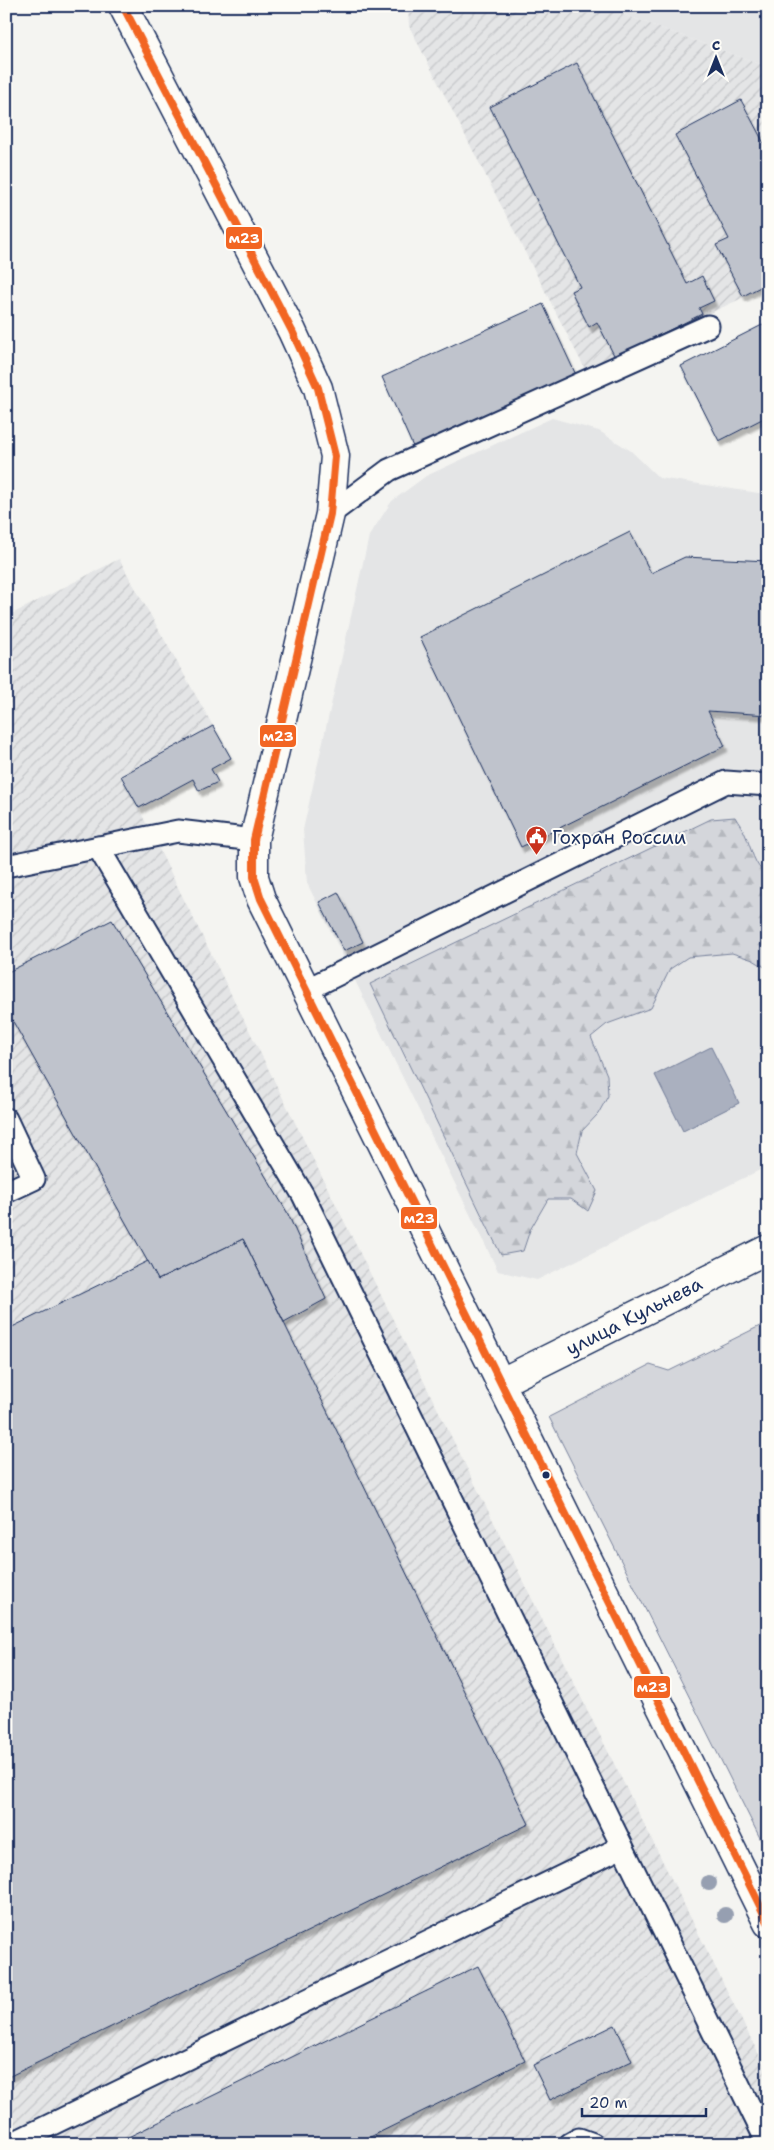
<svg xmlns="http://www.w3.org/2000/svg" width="774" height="2150" viewBox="0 0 774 2150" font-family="'Shantell Sans',sans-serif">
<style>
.built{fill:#e4e5e6}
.industrial{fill:url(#industrial-furrows)}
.forest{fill:url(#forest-firs);stroke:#78829c}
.park{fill:#d4d6db;stroke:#78829c}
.water{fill:#aab0bf;stroke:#717c98}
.building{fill:#bfc3cc;stroke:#1b2f5e;filter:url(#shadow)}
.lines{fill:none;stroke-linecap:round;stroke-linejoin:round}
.service-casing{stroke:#1b2f5e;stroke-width:25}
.minor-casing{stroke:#1b2f5e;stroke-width:31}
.tertiary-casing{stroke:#1b2f5e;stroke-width:31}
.service{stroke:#fdfcf7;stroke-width:21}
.minor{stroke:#fdfcf7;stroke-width:28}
.tertiary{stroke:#fdfcf7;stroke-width:28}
.bus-1-casing{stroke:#fdfcf7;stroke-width:11}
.bus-1{stroke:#f26522;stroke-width:8}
.tree{fill:#969fb1}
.bus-dot{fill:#1b2f5e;stroke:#fdfcf7;stroke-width:2}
.labels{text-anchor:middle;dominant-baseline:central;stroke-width:4;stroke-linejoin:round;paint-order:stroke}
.poi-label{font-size:19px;fill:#1b2f5e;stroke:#fdfcf7;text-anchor:start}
.street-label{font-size:19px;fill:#1b2f5e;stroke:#fdfcf7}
.line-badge{stroke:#fdfcf7;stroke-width:2}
.badge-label{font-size:14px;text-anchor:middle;font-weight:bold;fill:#fff}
</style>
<defs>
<pattern id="industrial-furrows" width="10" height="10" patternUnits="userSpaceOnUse" patternTransform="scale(1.25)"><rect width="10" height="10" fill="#e4e5e6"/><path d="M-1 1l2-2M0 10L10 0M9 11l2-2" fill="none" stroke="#c3c5c8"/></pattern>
<pattern id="forest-firs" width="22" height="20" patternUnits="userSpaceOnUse" patternTransform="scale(1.25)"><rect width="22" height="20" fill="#d4d6db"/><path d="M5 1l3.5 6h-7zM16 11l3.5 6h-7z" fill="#b5b8be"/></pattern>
<filter id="shadow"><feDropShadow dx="3" dy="5.5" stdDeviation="1" flood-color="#0004"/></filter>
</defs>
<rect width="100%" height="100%" fill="#f4f4f1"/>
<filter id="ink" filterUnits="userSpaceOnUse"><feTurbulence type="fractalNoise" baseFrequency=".02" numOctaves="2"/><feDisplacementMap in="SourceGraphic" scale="10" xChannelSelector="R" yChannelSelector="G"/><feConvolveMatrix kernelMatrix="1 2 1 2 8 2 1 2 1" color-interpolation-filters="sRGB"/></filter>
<g filter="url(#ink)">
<g class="built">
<path d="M 600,6 L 768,6 L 768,67 Z"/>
<path d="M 552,418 L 599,431 L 631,451 L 659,478 L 765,494 L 768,491 L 768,1166 L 537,1280 L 498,1271 L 307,883 L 303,830 L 369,536 L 392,501 L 426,476 Z"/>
</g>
<g class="industrial">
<path d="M 408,6 L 600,6 L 768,67 L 768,286 L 586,371 L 409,26 Z"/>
<path d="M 119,559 L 231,758 L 211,769 L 217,782 L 199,791 L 192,779 L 139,809 L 768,2073 L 768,2144 L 6,2144 L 6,617 Z"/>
</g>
<path class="forest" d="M 735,817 C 738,823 743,828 745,834 C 752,849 753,865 768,876 L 768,969 L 753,960 L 732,953 L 688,957 L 670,969 L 651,1008 L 607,1024 L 591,1037 L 607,1075 L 608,1096 L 598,1114 L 582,1131 L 577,1153 L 597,1191 L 588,1211 L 571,1199 L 548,1199 L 530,1230 L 523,1251 L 501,1255 L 370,984 L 711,819 Z"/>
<path class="park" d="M 768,1322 L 768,1854 L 549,1417 L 650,1365 L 669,1371 Z"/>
<path class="water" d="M 711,1047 L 739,1103 L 683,1131 L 655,1075 Z"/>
<g class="building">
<path d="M 577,63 L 687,284 L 702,276 L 714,301 L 699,308 L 702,314 L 615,357 L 597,322 L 589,327 L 571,291 L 580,287 L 490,107 Z"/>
<path d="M 741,100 L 768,151 L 768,283 L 743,296 L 716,245 L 729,239 L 675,135 Z"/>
<path d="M 543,304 L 576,375 L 414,449 L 382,377 Z"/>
<path d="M 768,322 L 768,416 L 719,441 L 681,366 Z"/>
<path d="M 630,532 L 651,573 L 685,557 L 768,561 L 768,715 L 708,711 L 725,746 L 521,847 L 420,637 Z"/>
<path d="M 213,726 L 231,758 L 211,769 L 218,782 L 199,791 L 193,779 L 139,808 L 121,776 Z"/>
<path d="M 338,892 L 363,942 L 344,951 L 319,902 Z"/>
<path d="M 112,920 L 287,1212 L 326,1299 L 284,1322 L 243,1239 L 158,1280 L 6,1009 L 6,973 Z"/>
<path d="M 243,1239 L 529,1824 L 6,2078 L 6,1330 L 148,1261 L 158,1280 Z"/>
<path d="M 478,1966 L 525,2061 L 356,2144 L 114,2144 Z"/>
<path d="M 615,2025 L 632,2061 L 550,2100 L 533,2065 Z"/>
</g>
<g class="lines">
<defs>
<g id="service">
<path d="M 330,514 L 389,470 L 708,326"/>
<path d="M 98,847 L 303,1195 L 768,2144"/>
<path d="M 6,866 L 178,831 L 254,840"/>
<path d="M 306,990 L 726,782 L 768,785"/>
<path d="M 6,1119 L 34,1179 L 6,1192"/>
<path d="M 11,2144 L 622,1847"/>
<path d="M 570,2144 L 579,2139 L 593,2144"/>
</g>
<path id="minor" d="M 500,1383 L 768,1249"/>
<path id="tertiary" d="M 123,6 L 292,331 L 318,388 L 335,456 L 330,514 L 254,840 L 254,877 L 261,899 L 768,1923"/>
</defs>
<use href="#service" class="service-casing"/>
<use href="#minor" class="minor-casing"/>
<use href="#tertiary" class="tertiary-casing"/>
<use href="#service" class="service"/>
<use href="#minor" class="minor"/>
<use href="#tertiary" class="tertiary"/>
<defs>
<path id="bus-1" d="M 123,6 L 292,331 L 318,388 L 335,456 L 330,514 L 254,840 L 254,877 L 261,899 L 768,1922"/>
</defs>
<use href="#bus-1" class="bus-1-casing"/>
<use href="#bus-1" class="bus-1"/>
</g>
<g class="tree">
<circle cx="709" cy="1883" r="8"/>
<circle cx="725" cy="1915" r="8"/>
</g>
</g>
<defs>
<symbol id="civic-pin" viewBox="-11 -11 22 30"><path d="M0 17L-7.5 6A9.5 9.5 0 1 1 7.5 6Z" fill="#c8321e" stroke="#fdfcf7"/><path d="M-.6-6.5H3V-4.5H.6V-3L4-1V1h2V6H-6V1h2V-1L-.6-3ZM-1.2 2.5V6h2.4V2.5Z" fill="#fff"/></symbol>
</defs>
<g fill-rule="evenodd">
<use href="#civic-pin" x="524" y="824" width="25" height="34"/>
</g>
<circle class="bus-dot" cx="546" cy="1475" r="4.5"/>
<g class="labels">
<g class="poi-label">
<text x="552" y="837">Гохран России</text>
</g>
<g class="street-label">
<text transform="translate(634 1316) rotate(-27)">улица Кульнева</text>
</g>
</g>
<g class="line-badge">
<rect x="225" y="226" width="38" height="24" rx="5" fill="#f26522"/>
<rect x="259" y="724" width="38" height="24" rx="5" fill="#f26522"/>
<rect x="400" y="1206" width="38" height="24" rx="5" fill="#f26522"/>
<rect x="633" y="1675" width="38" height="24" rx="5" fill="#f26522"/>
</g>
<g class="badge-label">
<text x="244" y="243">м23</text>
<text x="278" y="741">м23</text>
<text x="419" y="1223">м23</text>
<text x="652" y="1692">м23</text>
</g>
<rect width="774" height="2150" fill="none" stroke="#fdfcf7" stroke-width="25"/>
<rect x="12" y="12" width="749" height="2125" fill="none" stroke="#1b2f5e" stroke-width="2" filter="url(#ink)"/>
<g transform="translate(716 58)" stroke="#fdfcf7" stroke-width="4" paint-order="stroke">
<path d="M0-4L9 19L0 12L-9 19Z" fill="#1b2f5e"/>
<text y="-8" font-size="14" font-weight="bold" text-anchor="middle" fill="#1b2f5e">С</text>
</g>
<path d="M582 2108v8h124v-8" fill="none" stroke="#1b2f5e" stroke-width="2.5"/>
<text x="589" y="2108" font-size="15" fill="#1b2f5e" stroke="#fdfcf7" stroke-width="4" paint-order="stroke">20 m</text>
</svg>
